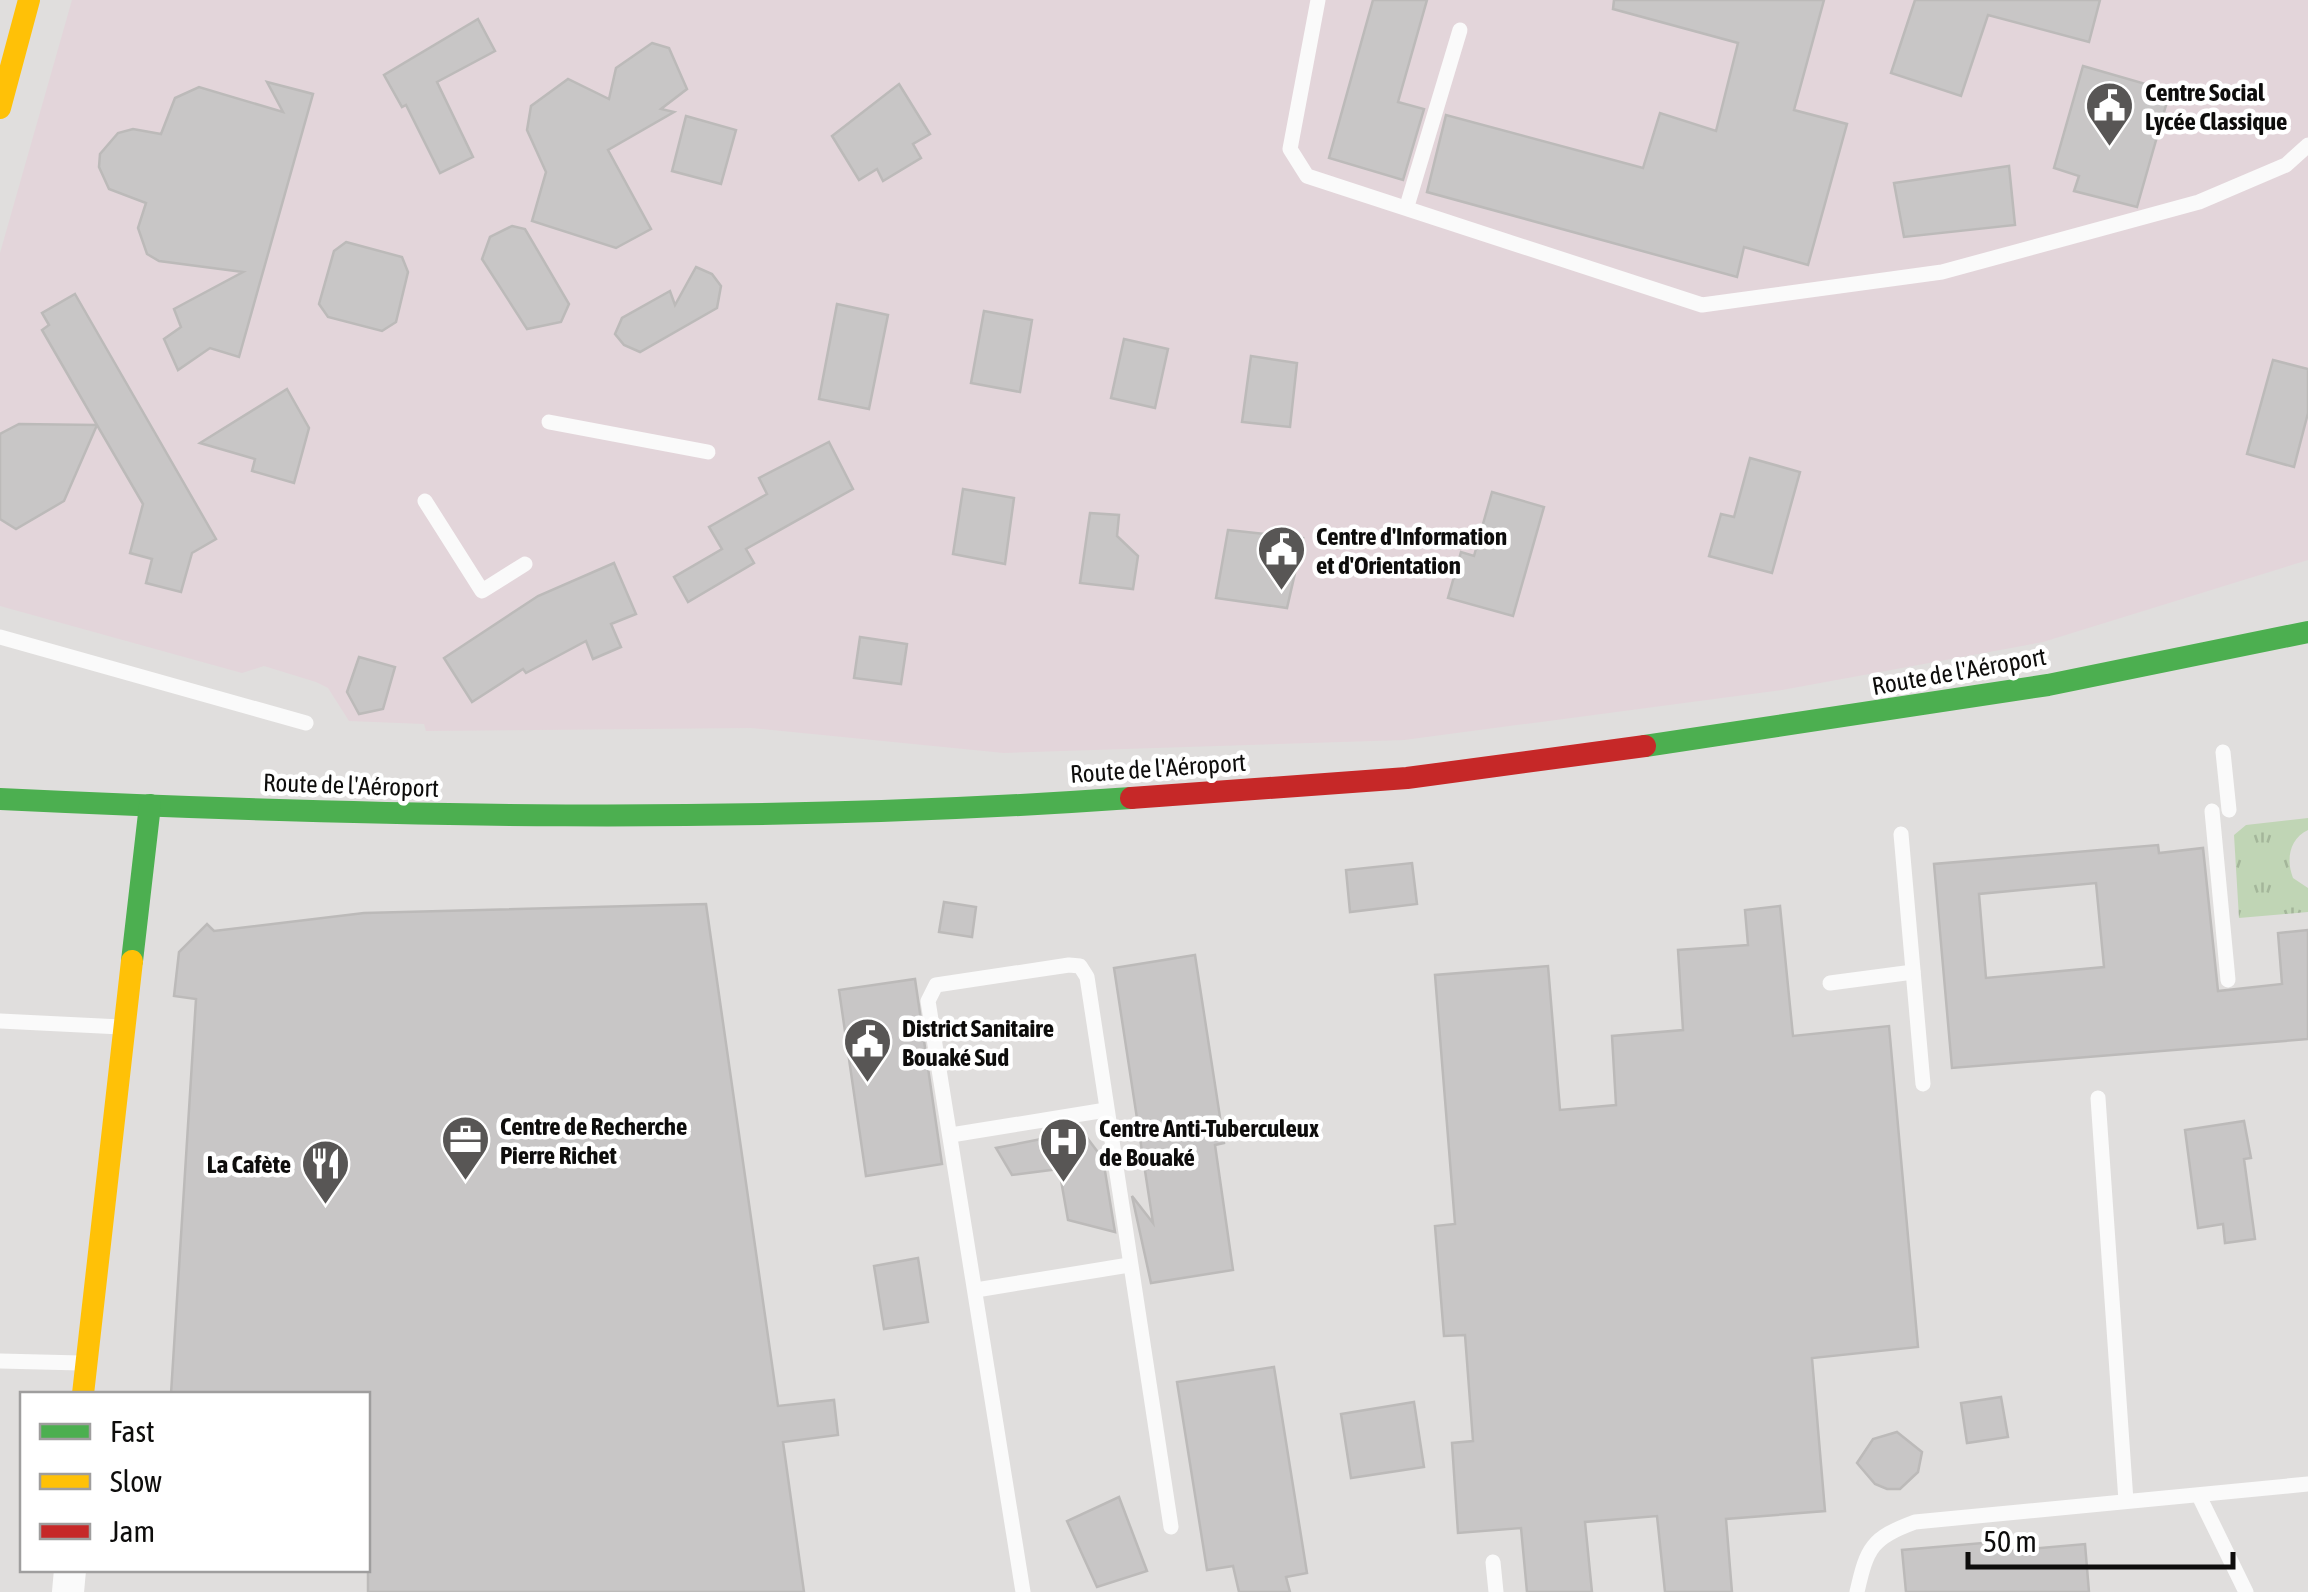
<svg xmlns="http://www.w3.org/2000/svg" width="2308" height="1592" viewBox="0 0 2308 1592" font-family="'Asap Condensed',sans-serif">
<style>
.education{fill:#e3d5da}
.grass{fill:url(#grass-tufts)}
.building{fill:#c8c6c6;stroke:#bcbab9;stroke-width:2.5;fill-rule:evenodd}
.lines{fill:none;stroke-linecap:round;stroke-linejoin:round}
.lane{stroke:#fafafa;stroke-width:15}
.street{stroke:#fafafa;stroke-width:32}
.fast{stroke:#4caf50;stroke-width:22}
.slow{stroke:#ffc107;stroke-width:22}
.jam{stroke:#c62828;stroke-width:22}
.labels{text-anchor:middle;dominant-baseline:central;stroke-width:9;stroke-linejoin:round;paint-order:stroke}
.poi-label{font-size:25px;font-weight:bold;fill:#0e0d0c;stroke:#fff;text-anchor:start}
.street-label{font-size:25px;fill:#0e0d0c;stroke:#fff}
</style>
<defs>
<pattern id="grass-tufts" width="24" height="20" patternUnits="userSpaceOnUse" patternTransform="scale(2.5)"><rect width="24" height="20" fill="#c0d5b5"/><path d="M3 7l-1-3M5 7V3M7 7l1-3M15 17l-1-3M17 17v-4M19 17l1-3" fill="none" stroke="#a4b69a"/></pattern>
</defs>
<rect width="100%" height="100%" fill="#e0dedd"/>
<path class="education" d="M 72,0 L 2308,0 L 2308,560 L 2043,642 L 1782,690 L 1404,740 L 1004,753 L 751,728 L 426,731 L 424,724 L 349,721 L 328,688 L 316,682 L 264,666 L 242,673 L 0,606 L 0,253 Z"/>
<path class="grass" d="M 2308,818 L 2308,830 C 2289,839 2286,860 2293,878 L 2308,888 L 2308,912 L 2239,918 L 2234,835 L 2246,825 Z"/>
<g class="building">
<path d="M 1373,0 L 1427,0 L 1398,102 L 1424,109 L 1403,180 L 1329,158 Z"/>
<path d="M 1614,0 L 1824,0 L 1794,110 L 1847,124 L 1808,265 L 1744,247 L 1737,277 L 1427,192 L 1446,115 L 1643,168 L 1660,113 L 1716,131 L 1738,43 L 1613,9 Z"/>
<path d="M 1915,0 L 2100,0 L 2089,42 L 1988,15 L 1961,96 L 1891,73 Z"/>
<path d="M 478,19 L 495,51 L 437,82 L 473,157 L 440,173 L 406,105 L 402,107 L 384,75 Z"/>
<path d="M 652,43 L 669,48 L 687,89 L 661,109 L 674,112 L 608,150 L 651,229 L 616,248 L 532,221 L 546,172 L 527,130 L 531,106 L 568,79 L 609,99 L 616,68 Z"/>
<path d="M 2083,66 L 2170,91 L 2137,207 L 2074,191 L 2079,176 L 2054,168 Z"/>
<path d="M 267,82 L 313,94 L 239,357 L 210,348 L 178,370 L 164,339 L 181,327 L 174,309 L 243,272 L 159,261 L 147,254 L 138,228 L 146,203 L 109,189 L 99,167 L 100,154 L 118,133 L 133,129 L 161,134 L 175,98 L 199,87 L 283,112 Z"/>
<path d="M 899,84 L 930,134 L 913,144 L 921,158 L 883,181 L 877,169 L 859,180 L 832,136 Z"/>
<path d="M 686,116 L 736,130 L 721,184 L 672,171 Z"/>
<path d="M 2009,166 L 2015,225 L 1904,237 L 1894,183 Z"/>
<path d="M 512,226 L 525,229 L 569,304 L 561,322 L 527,329 L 482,259 L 490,237 Z"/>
<path d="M 346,242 L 402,257 L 408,272 L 396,322 L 382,331 L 328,317 L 319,304 L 334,251 Z"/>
<path d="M 696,267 L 712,274 L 721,286 L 717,308 L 640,352 L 624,345 L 615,334 L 622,318 L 670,291 L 675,305 Z"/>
<path d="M 75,294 L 216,539 L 192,553 L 181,592 L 146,583 L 152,559 L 130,553 L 143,504 L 97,425 L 64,501 L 16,529 L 0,519 L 0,434 L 19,424 L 97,425 L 42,330 L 49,325 L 42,313 Z"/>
<path d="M 837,304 L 888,315 L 869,409 L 819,399 Z"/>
<path d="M 984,311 L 1032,320 L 1020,392 L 971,383 Z"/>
<path d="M 1124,339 L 1168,349 L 1155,408 L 1111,398 Z"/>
<path d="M 1251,356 L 1297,363 L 1290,427 L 1242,422 Z"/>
<path d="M 2273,360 L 2308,369 L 2308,413 L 2294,467 L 2247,454 Z"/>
<path d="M 287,389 L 309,428 L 294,483 L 252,471 L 255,459 L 200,443 Z"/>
<path d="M 829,442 L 853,489 L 746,549 L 754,563 L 688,602 L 674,577 L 722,549 L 709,527 L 767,494 L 759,478 Z"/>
<path d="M 1750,458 L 1800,472 L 1772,573 L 1709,556 L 1721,514 L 1734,517 Z"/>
<path d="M 963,489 L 1014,498 L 1005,564 L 953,554 Z"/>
<path d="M 1492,492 L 1544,507 L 1513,616 L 1448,598 L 1461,552 L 1474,556 Z"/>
<path d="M 1090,513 L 1119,515 L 1117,536 L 1138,556 L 1133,589 L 1080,583 Z"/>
<path d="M 1228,530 L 1303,538 L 1287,608 L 1216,598 Z"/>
<path d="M 614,563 L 636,614 L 611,624 L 621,647 L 593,659 L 586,641 L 526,673 L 523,669 L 472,702 L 444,658 L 538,596 Z"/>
<path d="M 860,637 L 907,644 L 901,684 L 854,678 Z"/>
<path d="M 359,657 L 395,667 L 383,709 L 359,714 L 347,692 Z"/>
<path d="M 2158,845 L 2159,853 L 2203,848 L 2218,991 L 2282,984 L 2278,933 L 2308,930 L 2308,1039 L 1952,1068 L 1934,864 ZM 2096,883 L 2104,967 L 1986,978 L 1979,894 Z"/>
<path d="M 1412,863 L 1417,904 L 1350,912 L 1346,870 Z"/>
<path d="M 944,902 L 976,907 L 972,937 L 939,932 Z"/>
<path d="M 706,904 L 778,1406 L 834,1400 L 838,1435 L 783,1442 L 804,1592 L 368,1592 L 368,1394 L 171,1394 L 196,999 L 174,996 L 179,952 L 207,924 L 214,931 L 364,913 Z"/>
<path d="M 1780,906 L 1793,1036 L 1889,1026 L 1918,1347 L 1812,1358 L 1825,1511 L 1726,1519 L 1732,1592 L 1665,1592 L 1657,1516 L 1585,1522 L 1592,1592 L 1527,1592 L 1521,1528 L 1458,1533 L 1452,1443 L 1473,1441 L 1465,1335 L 1444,1336 L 1435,1226 L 1455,1224 L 1435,975 L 1548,966 L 1560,1110 L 1616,1105 L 1612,1036 L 1683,1030 L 1678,950 L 1748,945 L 1745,910 Z"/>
<path d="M 1195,955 L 1224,1143 L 1215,1145 L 1233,1270 L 1151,1283 L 1132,1196 L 1153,1223 L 1114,968 Z"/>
<path d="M 915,979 L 942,1164 L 866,1176 L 839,990 Z"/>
<path d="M 2244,1121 L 2251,1158 L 2244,1159 L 2255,1239 L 2225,1243 L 2223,1224 L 2198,1228 L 2185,1130 Z"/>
<path d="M 1082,1131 L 1103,1159 L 1115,1232 L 1068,1220 L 1059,1169 L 1012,1175 L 996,1148 Z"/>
<path d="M 918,1258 L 928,1322 L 884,1329 L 874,1266 Z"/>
<path d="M 1274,1367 L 1307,1573 L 1286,1577 L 1290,1592 L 1239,1592 L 1233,1566 L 1207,1570 L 1177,1382 Z"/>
<path d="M 2001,1397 L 2008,1437 L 1967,1443 L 1961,1403 Z"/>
<path d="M 1414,1402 L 1424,1467 L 1351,1478 L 1341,1414 Z"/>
<path d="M 1897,1432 L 1922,1452 L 1918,1472 L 1900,1489 L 1887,1489 L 1875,1484 L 1857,1463 L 1873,1439 Z"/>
<path d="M 1119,1497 L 1147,1571 L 1097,1587 L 1067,1521 Z"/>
<path d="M 1994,1542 L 1994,1552 L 2085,1544 L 2089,1592 L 1906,1592 L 1902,1550 Z"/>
</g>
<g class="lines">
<g class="lane">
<path d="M 1318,0 L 1290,149 L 1307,176 L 1702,305 L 1942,272 L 2199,202 L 2286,165 L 2308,145"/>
<path d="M 1407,206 L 1460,30"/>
<path d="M 549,422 L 708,452"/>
<path d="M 425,501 L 482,591 L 525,564"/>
<path d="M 0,637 L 306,723"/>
<path d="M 2223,752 L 2229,810"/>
<path d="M 2212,811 L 2228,980"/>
<path d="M 1901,834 L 1923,1084"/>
<path d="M 1830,983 L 1913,972"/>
<path d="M 0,1021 L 121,1027"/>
<path d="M 2098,1098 L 2126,1501"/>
<path d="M 951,1135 L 1106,1110"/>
<path d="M 976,1290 L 1129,1265"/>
<path d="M 0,1361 L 81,1363"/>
<path d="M 2199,1496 L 2246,1592"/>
<path d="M 1493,1562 L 1496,1592"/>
<path d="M 1023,1592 L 928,1001 L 936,985 L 1069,965 L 1080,966 L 1087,977 L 1171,1527"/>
<path d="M 1857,1592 C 1867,1547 1872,1538 1915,1522 L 2308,1484"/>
</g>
<path class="street" d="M 68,1592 L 70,1570"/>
<g class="fast">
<path d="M 1645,746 L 2048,685 L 2308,632"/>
<path d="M 0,799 C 377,817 754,825 1131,798"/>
<path d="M 132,961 L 150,805"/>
</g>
<g class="slow">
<path d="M 0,108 L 29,0"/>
<path d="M 83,1394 L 132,961"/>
</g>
<path class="jam" d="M 1131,798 L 1407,778 L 1645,746"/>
</g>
<defs>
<symbol id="civic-pin" viewBox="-11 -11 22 30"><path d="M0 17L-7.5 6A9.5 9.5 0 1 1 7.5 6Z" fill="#585655" stroke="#fff"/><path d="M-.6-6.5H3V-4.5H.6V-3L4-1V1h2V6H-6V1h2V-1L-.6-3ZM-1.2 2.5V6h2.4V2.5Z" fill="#fff"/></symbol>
<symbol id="office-pin" viewBox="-11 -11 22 30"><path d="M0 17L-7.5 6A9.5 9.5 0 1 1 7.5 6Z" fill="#585655" stroke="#fff"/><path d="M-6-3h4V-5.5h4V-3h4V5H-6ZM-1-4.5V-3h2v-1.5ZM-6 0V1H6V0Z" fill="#fff"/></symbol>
<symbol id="hospital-pin" viewBox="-11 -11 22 30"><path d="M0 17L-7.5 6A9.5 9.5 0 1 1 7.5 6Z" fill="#585655" stroke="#fff"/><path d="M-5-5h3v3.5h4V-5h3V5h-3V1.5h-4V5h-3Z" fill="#fff"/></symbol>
<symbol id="restaurant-pin" viewBox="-11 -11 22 30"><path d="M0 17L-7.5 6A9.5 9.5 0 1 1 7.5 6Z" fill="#585655" stroke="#fff"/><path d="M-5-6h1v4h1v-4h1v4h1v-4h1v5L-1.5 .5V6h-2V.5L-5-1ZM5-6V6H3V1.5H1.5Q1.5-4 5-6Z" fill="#fff"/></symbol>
</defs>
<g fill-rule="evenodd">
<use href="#civic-pin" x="2082" y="78" width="55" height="75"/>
<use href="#civic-pin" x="1254" y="522" width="55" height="75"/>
<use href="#civic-pin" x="840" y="1014" width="55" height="75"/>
<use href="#office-pin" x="438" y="1112" width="55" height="75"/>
<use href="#hospital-pin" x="1036" y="1114" width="55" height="75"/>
<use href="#restaurant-pin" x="298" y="1136" width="55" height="75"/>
</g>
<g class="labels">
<g class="poi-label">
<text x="2145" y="92">Centre Social<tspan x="2145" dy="29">Lycée Classique</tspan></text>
<text x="1316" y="536">Centre d'Information<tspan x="1316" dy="29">et d'Orientation</tspan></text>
<text x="902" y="1028">District Sanitaire<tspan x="902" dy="29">Bouaké Sud</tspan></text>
<text x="500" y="1126">Centre de Recherche<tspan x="500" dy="29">Pierre Richet</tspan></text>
<text x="1099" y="1128">Centre Anti-Tuberculeux<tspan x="1099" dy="29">de Bouaké</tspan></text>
<text x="291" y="1164" text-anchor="end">La Cafète</text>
</g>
<g class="street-label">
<text transform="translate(1959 671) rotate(-10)">Route de l'Aéroport</text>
<text transform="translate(1158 768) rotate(-4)">Route de l'Aéroport</text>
<text transform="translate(351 785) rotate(2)">Route de l'Aéroport</text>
</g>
</g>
<rect x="20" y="1392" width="350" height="180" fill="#ffffff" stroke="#9f9e9e" stroke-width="2.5"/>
<rect x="40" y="1424" width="50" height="15" fill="#4caf50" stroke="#9f9e9e" stroke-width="2.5"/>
<text x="110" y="1442" font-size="30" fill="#0e0d0c">Fast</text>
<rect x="40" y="1474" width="50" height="15" fill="#ffc107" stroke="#9f9e9e" stroke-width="2.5"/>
<text x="110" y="1492" font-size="30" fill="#0e0d0c">Slow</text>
<rect x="40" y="1524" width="50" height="15" fill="#c62828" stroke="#9f9e9e" stroke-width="2.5"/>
<text x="110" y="1542" font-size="30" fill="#0e0d0c">Jam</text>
<path d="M1968 1552v15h265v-15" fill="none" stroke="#0e0d0c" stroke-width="5"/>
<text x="1983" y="1552" font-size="30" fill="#0e0d0c" stroke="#ffffff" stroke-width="8" paint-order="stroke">50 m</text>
</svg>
